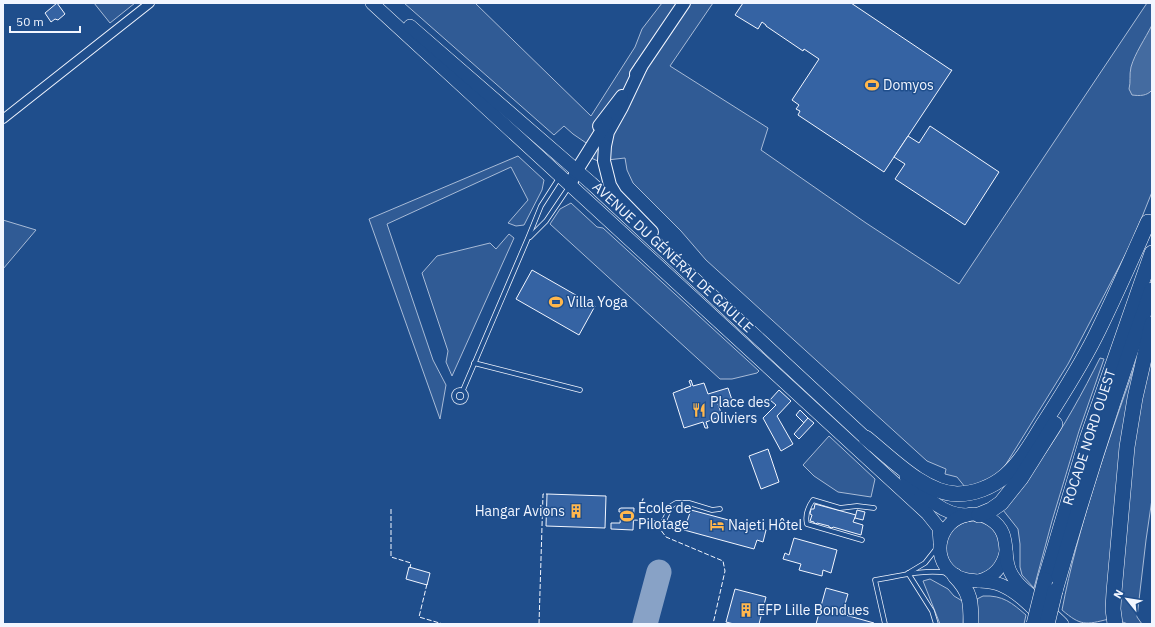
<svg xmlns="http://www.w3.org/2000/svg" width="1155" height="627" viewBox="0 0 1155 627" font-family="'IBM Plex Sans',sans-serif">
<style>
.green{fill:#305b95;stroke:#a8bbd7}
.water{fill:#446ba0;stroke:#a8bbd7}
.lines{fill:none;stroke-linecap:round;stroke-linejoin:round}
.taxiway{stroke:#88a2c6;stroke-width:25}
.building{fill:#3563a3;stroke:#f2f6ff}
.lane-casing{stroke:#f2f6ff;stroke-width:5.5}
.street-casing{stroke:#f2f6ff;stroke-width:10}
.secondary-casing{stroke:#f2f6ff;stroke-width:14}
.primary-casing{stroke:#f2f6ff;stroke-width:14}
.highway-casing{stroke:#f2f6ff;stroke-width:16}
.lane{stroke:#1f4e8c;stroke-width:4}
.street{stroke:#1f4e8c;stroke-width:8}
.secondary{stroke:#1f4e8c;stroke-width:12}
.primary{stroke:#1f4e8c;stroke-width:13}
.highway{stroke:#1f4e8c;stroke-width:15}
.highway-bridge-casing{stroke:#f2f6ff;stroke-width:16;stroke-linecap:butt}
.highway-bridge{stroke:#1f4e8c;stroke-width:15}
.fence{stroke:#f2f6ff;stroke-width:1;stroke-dasharray:5 2;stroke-linecap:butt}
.labels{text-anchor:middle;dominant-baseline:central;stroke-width:3;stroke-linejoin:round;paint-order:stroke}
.poi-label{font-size:14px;fill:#f2f6ff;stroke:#1f4e8c;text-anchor:start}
.street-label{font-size:14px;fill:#f2f6ff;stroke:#1f4e8c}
</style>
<rect width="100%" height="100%" fill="#1f4e8c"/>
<g class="green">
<path d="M 92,3 L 135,3 L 110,23 L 94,3 Z"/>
<path d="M 404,3 L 475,3 L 591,116 L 635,47 L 642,29 L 662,3 L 713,3 L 670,66 L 768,128 L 761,150 L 866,223 L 959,284 L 1147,3 L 1152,3 L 1152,192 L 1132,242 L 1068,364 L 1003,469 L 985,483 L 965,487 L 957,477 L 945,474 L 946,469 L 927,461 L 706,260 L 681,231 L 633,183 L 627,170 L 625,158 L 598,161 L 591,158 L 595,149 L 573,134 L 564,126 L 554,135 Z"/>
<path d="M 518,156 L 544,180 L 542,190 L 524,225 L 516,226 L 508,223 L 528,200 L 511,167 L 387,224 L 433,360 L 446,385 L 440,419 L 369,219 Z"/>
<path d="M 571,203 L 597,227 L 603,228 L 759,371 L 757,373 L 732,379 L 720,379 L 550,224 L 560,209 Z"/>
<path d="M 3,220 L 36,230 L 3,269 Z"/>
<path d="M 509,234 L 514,238 L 452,376 L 446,362 L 448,351 L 422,273 L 437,256 L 490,243 L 496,249 Z"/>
<path d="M 1152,349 L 1152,499 L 1146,540 L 1137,617 L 1142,624 L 1128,624 L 1120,621 L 1118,610 L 1131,465 L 1140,399 Z"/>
<path d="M 1100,358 L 1104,359 L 1079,431 L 1052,521 L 1034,588 L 1022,575 L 1020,567 L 1020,544 L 1018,529 L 1003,510 C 1016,493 1029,476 1042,458 C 1064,427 1083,392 1100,358 Z"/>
<path d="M 1135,365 L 1109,619 C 1085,625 1081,626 1062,610 C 1078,526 1107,445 1135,365 Z"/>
<path d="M 829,436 L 875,479 L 871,497 L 838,492 L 814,476 L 803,465 Z"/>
<circle cx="973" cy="548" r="27"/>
<path d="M 930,579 L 948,589 L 954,596 L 964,602 L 963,624 L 940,624 L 923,581 Z"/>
<path d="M 983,596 C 1003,595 1012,603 1026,615 L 1024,624 L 977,624 L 977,599 Z"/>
</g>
<path class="water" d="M 1152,25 L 1152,90 C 1147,96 1140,96 1132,95 L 1129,89 C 1131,82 1129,75 1131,67 C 1135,53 1145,39 1152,25 Z"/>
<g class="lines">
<path class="taxiway" d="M 645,624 L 659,572"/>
</g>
<g class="building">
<path d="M 57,3 L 65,14 L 58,20 L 55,19 L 51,22 L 45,13 Z"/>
<path d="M 743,3 L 851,3 L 951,70 L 952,70 L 884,172 L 798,115 L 800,111 L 796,109 L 799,105 L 792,100 L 819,59 L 804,49 L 803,51 L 766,26 L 766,25 L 762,22 L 758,29 L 735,15 Z"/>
<path d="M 930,126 L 999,172 L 965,225 L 895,179 L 905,164 L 894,157 L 908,136 L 919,143 Z"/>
<path d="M 532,270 L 595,306 L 579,335 L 516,299 Z"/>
<path d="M 691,380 L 693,386 L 704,383 L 708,394 L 728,388 L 732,400 L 718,404 L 722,416 L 706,422 L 708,428 L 705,428 L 703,422 L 684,428 L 673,393 L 691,386 L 689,381 Z"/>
<path d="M 779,390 L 791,401 L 777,416 L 793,444 L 781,451 L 763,418 L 776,405 L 770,400 Z"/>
<path d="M 800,410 L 808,418 L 804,423 L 796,415 Z"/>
<path d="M 808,418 L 814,423 L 799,439 L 794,434 Z"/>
<path d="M 768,449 L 779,482 L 761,489 L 749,456 Z"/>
<path d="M 547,494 L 606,496 L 605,528 L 546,526 Z"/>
<path d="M 815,504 L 856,515 L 853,522 L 863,525 L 861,535 L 833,527 L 832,528 L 829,527 L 829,526 L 817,523 L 816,524 L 814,523 L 814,522 L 810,521 L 812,515 L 810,514 L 811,509 L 814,509 Z"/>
<path d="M 621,508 L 634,508 L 633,530 L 611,529 L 611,523 L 620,523 L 621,512 L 619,512 L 619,509 Z"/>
<path d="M 691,510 L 766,530 L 763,542 L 757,540 L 754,549 L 684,530 Z"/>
<path d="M 857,510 L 865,512 L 863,520 L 855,518 Z"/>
<path d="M 794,538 L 837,550 L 831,573 L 823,570 L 822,576 L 799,570 L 801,564 L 783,559 L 785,553 L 789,555 Z"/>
<path d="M 409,567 L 430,573 L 427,585 L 406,579 Z"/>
<path d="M 826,588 L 848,594 L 842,614 L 874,623 L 873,624 L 816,624 Z"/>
<path d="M 735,589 L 766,597 L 759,624 L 734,624 L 726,622 Z"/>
</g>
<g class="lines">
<defs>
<g id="lane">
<path d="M 530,237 L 546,221 L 569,187"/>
<path d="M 474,363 L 580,390"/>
<circle cx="460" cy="396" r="6"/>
<path d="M 463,390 L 528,238 L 541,206 L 559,178"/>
<path d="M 662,525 L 671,506 L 676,503 L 689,503 L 712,510 L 720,509"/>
<path d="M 862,540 L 807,524 C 805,516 808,507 813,500 L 840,508 L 857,506 L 874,508"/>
<path d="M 910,572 L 925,563 L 936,549"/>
<path d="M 908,573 L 932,611 L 936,624"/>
<path d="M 885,624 L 875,580 C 900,576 923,569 948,573"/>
</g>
<path id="street" d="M 3,119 L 150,3"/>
<g id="secondary">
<path d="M 641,67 L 622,107 L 608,132 L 605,146 L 604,161 L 610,185 L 616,195 L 652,232"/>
<path d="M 636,74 L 684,3"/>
<path d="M 599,126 L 622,96"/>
<path d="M 570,185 L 577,170 L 607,122"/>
</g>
<g id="primary">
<path d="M 372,3 L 927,513 L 939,528 L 940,542"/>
<path d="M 410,26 L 591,183 L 873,445"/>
<path d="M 906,477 C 922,493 942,516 967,515"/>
<path d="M 979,581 C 993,577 1003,567 1006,552"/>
<path d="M 1044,619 C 1031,607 1018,592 1001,585 C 985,578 966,585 952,573 C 930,556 940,520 967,515 C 974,513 983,515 990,519 C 1015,534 999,559 1014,578 C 1018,585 1025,590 1031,595 C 1041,605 1052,614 1062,624"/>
</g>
<g id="highway">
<path d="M 866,438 C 891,458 924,493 957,494 C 974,494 992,487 1005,476 C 1021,462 1033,441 1044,423 C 1062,395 1080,367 1095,337 C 1114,299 1131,260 1148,222"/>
<path d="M 979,515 L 991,510 L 1001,503 L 1021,478 L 1055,424"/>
<path d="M 955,576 C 971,592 971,603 971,624"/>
<path d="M 1045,580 L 1087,439 L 1152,253"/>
<path d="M 1055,591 C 1084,489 1116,389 1152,290"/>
<path d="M 1115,624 L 1113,609 L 1114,592 L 1127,447 L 1135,398 L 1152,324"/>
</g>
</defs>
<use href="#lane" class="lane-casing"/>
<use href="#street" class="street-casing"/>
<use href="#secondary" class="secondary-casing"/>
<use href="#primary" class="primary-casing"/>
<use href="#highway" class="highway-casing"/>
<use href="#lane" class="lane"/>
<use href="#street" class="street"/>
<use href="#secondary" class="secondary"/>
<use href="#primary" class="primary"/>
<use href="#highway" class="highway"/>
<defs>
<g id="highway-bridge">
<path d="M 1034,624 L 1045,580"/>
<path d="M 1047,624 L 1055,591"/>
</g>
</defs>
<use href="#highway-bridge" class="highway-bridge-casing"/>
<use href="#highway-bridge" class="highway-bridge"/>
<g class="fence">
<path d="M 391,509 L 391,557 L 411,563 L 410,568"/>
<path d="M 633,520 L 657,521 L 660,529 L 666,537 L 723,561 L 725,571 L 713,624"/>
<path d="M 427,584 L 419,617 L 443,624"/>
<path d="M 539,624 L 543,494 L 547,494"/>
</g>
</g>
<defs>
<symbol id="stadium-bare" viewBox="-9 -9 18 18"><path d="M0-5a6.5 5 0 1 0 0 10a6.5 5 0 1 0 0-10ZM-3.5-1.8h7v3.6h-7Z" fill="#ffb74d" stroke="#1f4e8c" stroke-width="2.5" paint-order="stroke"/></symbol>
<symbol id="restaurant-bare" viewBox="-9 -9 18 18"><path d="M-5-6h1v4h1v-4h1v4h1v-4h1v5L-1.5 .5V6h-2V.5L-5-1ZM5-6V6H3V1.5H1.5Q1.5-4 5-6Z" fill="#ffb74d" stroke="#1f4e8c" stroke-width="2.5" paint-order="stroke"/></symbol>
<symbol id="building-bare" viewBox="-9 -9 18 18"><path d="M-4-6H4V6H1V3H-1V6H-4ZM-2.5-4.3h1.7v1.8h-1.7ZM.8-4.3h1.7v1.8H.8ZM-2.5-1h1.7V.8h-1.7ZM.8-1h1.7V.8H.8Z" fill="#ffb74d" stroke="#1f4e8c" stroke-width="2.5" paint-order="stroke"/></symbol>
<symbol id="hotel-bare" viewBox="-9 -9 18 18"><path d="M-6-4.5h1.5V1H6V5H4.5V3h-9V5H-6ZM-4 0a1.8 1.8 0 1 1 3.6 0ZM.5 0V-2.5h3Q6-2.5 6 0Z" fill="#ffb74d" stroke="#1f4e8c" stroke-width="2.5" paint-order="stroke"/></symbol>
</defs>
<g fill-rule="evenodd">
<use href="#stadium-bare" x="862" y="75" width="20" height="20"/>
<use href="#stadium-bare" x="546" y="292" width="20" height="20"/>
<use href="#restaurant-bare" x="689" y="400" width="20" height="20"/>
<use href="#building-bare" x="566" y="501" width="20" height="20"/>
<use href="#stadium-bare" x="617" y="506" width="20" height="20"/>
<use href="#hotel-bare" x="707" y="515" width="20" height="20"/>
<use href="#building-bare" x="736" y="600" width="20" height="20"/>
</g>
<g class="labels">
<g class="poi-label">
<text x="883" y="85">Domyos</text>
<text x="567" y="302">Villa Yoga</text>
<text x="710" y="402">Place des<tspan x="710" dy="16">Oliviers</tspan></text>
<text x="638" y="508">École de<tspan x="638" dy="16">Pilotage</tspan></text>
<text x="565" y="511" text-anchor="end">Hangar Avions</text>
<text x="728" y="525">Najeti Hôtel</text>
<text x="757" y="610">EFP Lille Bondues</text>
</g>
<g class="street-label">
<text transform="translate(673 257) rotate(43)">AVENUE DU GÉNÉRAL DE GAULLE</text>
<text transform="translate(1089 437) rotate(-72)">ROCADE NORD OUEST</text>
</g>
</g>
<rect width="1155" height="627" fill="none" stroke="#f2f6ff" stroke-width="8"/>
<g transform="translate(1127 599) rotate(300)" stroke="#1f4e8c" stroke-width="3" paint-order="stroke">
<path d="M0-3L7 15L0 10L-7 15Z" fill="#f2f6ff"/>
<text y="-6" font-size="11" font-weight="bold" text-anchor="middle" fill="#f2f6ff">N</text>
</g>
<path d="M10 26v6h70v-6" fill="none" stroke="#f2f6ff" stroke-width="2"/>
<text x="16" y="26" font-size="12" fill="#f2f6ff" stroke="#1f4e8c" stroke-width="3" paint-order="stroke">50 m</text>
</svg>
